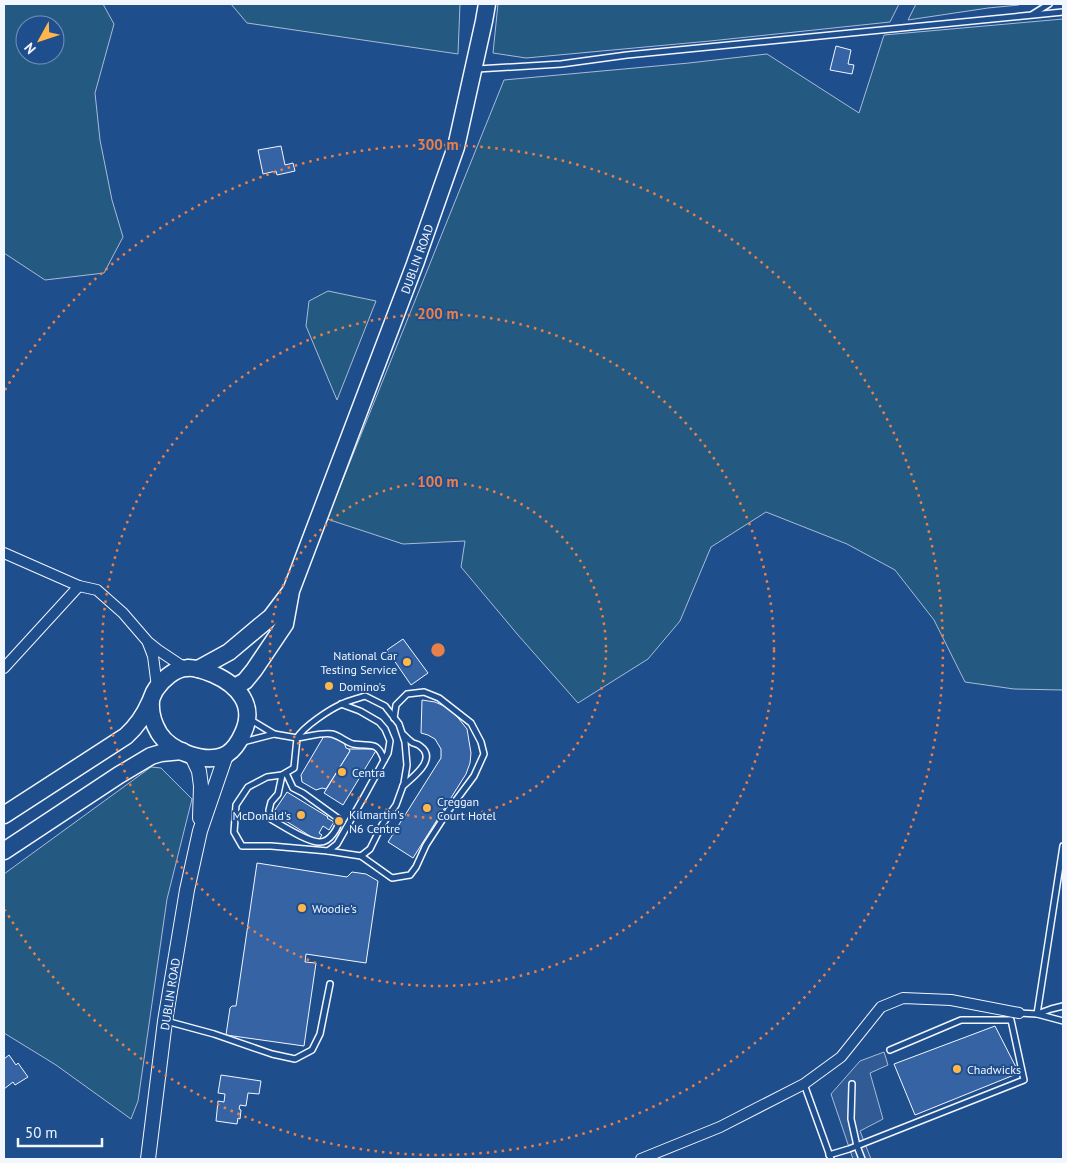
<svg xmlns="http://www.w3.org/2000/svg" width="1067" height="1163" viewBox="0 0 1067 1163" font-family="'PT Sans',sans-serif">
<style>
.green{fill:#245a82;stroke:#a8bbd7;fill-rule:evenodd}
.parking{fill:#305b95;stroke:#a8bbd7}
.building{fill:#3563a3;stroke:#f2f6ff}
.lines{fill:none;stroke-linecap:round;stroke-linejoin:round}
.lane-casing{stroke:#f2f6ff;stroke-width:8}
.street-casing{stroke:#f2f6ff;stroke-width:12}
.secondary-casing{stroke:#f2f6ff;stroke-width:16}
.primary-casing{stroke:#f2f6ff;stroke-width:19}
.lane{stroke:#1f4e8c;stroke-width:5}
.street{stroke:#1f4e8c;stroke-width:10}
.secondary{stroke:#1f4e8c;stroke-width:14}
.primary{stroke:#1f4e8c;stroke-width:16}
.ring{fill:none;stroke:#ea8049;stroke-width:2.5;stroke-dasharray:2.5 5}
.poi-dot{fill:#ffb74d;stroke:#1f4e8c;stroke-width:2}
.labels{text-anchor:middle;dominant-baseline:central;stroke-width:4;stroke-linejoin:round;paint-order:stroke}
.street-label{font-size:12px;fill:#f2f6ff;stroke:#1f4e8c}
.poi-label{font-size:12px;fill:#f2f6ff;stroke:#1f4e8c;text-anchor:start}
.centre{fill:#ea8049;stroke:#1f4e8c;stroke-width:2.5}
.ring-label{font-size:15px;text-anchor:middle;font-weight:bold;fill:#ea8049;stroke:#1f4e8c;stroke-width:4;stroke-linejoin:round;paint-order:stroke}
</style>
<rect width="100%" height="100%" fill="#1f4e8c"/>
<g class="green">
<path d="M 4,4 L 103,4 L 114,24 L 95,93 L 100,140 L 112,200 L 123,237 L 104,273 L 45,280 L 4,253 ZM 25,25 L 55,25 L 55,55 L 25,55 Z"/>
<path d="M 231,4 L 460,4 L 458,54 L 247,23 Z"/>
<path d="M 498,4 L 899,4 L 890,22 L 710,41 L 526,58 L 493,53 Z"/>
<path d="M 916,4 L 1020,4 L 1019,5 L 988,8 L 908,20 Z"/>
<path d="M 1063,19 L 1063,690 L 1014,689 L 965,682 L 934,620 L 895,570 L 847,544 L 766,512 L 711,547 L 680,621 L 648,659 L 578,703 L 518,635 L 461,567 L 465,541 L 403,544 L 327,519 L 504,80 L 689,63 L 767,54 L 859,113 L 884,35 Z"/>
<path d="M 328,291 L 376,301 L 337,400 L 306,326 L 309,301 Z"/>
<path d="M 151,767 L 161,768 L 192,799 L 167,899 L 138,1101 L 131,1119 L 56,1065 L 4,1033 L 4,874 Z"/>
</g>
<path class="parking" d="M 884,1052 L 888,1065 L 870,1073 L 883,1119 L 860,1131 L 871,1159 L 853,1159 L 831,1094 L 860,1061 Z"/>
<g class="building">
<path d="M 836,46 L 851,50 L 848,64 L 854,65 L 852,74 L 830,70 Z"/>
<path d="M 281,146 L 285,165 L 293,163 L 295,171 L 277,175 L 276,171 L 263,174 L 258,150 Z"/>
<path d="M 403,639 L 428,673 L 411,685 L 387,650 Z"/>
<path d="M 422,700 L 435,702 L 444,706 L 452,712 L 459,719 L 467,729 L 471,753 L 470,763 L 466,774 L 413,858 L 388,842 L 441,758 L 441,749 L 435,739 L 428,735 L 421,733 Z"/>
<path d="M 332,734 L 344,742 L 346,748 L 349,749 L 350,751 L 326,789 L 322,788 L 316,790 L 302,782 L 301,775 L 324,736 Z"/>
<path d="M 349,749 L 377,749 L 343,805 L 324,793 L 350,751 Z"/>
<path d="M 287,792 L 328,817 L 327,818 L 334,822 L 329,830 L 323,826 L 319,833 L 322,835 L 318,841 L 273,813 Z"/>
<path d="M 257,863 L 347,877 L 352,872 L 366,874 L 378,881 L 366,963 L 306,954 L 305,962 L 316,963 L 304,1046 L 226,1035 L 230,1008 L 232,1006 L 236,1006 Z"/>
<path d="M 995,1026 L 1019,1073 L 915,1115 L 894,1064 Z"/>
<path d="M 9,1055 L 16,1065 L 18,1063 L 28,1077 L 15,1085 L 13,1082 L 4,1089 L 4,1059 Z"/>
<path d="M 221,1075 L 261,1081 L 259,1094 L 248,1093 L 246,1106 L 240,1105 L 239,1109 L 241,1110 L 240,1119 L 238,1118 L 237,1124 L 216,1121 L 218,1101 L 224,1102 L 225,1094 L 218,1093 Z"/>
</g>
<g class="lines">
<defs>
<g id="lane">
<path d="M 1033,14 L 1049,4"/>
<path d="M 477,69 L 561,64 L 627,55 L 1063,12"/>
<path d="M 251,720 L 274,734 L 297,738 C 303,727 330,709 342,704 C 349,700 357,699 365,696 L 385,706 L 399,724 L 405,742 L 407,765 L 404,783 L 396,805 L 382,825 L 370,849 L 361,856"/>
<path d="M 243,742 L 274,734"/>
<path d="M 384,760 C 377,740 371,747 353,744 C 346,742 340,736 332,734 C 322,732 308,737 297,738 L 294,768 L 282,775 L 267,777 L 248,787 L 236,805 L 234,832 L 242,846 L 271,846 L 328,851 L 361,856 L 392,878 L 410,875 L 416,867 L 426,845 L 448,811 L 474,776 L 484,754 L 481,742 L 471,723 L 439,698 L 424,692 L 407,694 L 396,705 L 394,718"/>
<path d="M 282,775 L 278,794 L 271,802 L 269,810 L 269,818 C 280,824 308,843 320,842 C 326,842 330,838 333,834 C 337,829 339,825 339,819 L 303,793 L 293,788 L 286,773"/>
<path d="M 403,786 C 413,777 438,759 420,746 C 418,744 416,744 413,743 C 410,741 407,738 404,735"/>
<path d="M 328,851 L 337,844 L 365,795 L 388,753 L 390,741 L 385,729 L 379,722 L 360,711 L 341,704"/>
<path d="M 1063,1006 L 1051,1009 L 1037,1014 L 1063,1021"/>
<path d="M 1019,1013 L 1037,1014 L 1063,846"/>
<path d="M 166,1021 L 214,1034 L 272,1054 L 295,1059 L 312,1050 L 320,1034 L 330,984"/>
<path d="M 804,1084 L 831,1159"/>
<path d="M 852,1084 L 851,1119 L 857,1146 L 862,1159"/>
<path d="M 829,1155 L 849,1149 L 1024,1080 L 1011,1020 L 961,1020 L 890,1050"/>
</g>
<g id="street">
<path d="M 4,553 L 79,586 L 97,590 L 123,613 L 148,642 L 158,650 L 185,668"/>
<path d="M 148,643 L 153,656 L 157,687"/>
<path d="M 4,668 L 79,586"/>
<path d="M 641,1159 L 720,1127 L 804,1084 L 841,1057 L 881,1007 L 903,998 L 951,1000 L 1019,1013"/>
</g>
<g id="secondary">
<path d="M 192,756 L 199,771 L 201,786 L 200,818"/>
<path d="M 148,1159 L 165,1021 L 187,890 L 200,831 L 226,755"/>
</g>
<g id="primary">
<path d="M 198,669 L 229,652 L 260,626 L 271,617 L 290,592"/>
<path d="M 235,687 L 245,681 L 254,670 L 285,624 L 291,591 L 415,264 L 456,147 L 484,21 L 487,4"/>
<path d="M 4,815 L 126,736 C 137,726 144,716 150,702 C 152,698 153,693 156,689 C 162,680 175,668 187,668 C 195,667 205,671 213,674 C 238,685 256,705 243,733 C 239,742 235,749 227,754 C 207,765 171,752 159,733 C 153,723 150,713 151,701"/>
<path d="M 4,851 L 119,775 L 151,756 L 161,753 L 182,751"/>
</g>
</defs>
<use href="#lane" class="lane-casing"/>
<use href="#street" class="street-casing"/>
<use href="#secondary" class="secondary-casing"/>
<use href="#primary" class="primary-casing"/>
<use href="#lane" class="lane"/>
<use href="#street" class="street"/>
<use href="#secondary" class="secondary"/>
<use href="#primary" class="primary"/>
</g>
<g class="ring">
<circle cx="438" cy="650" r="168"/>
<circle cx="438" cy="650" r="336"/>
<path d="M5 390A505 505 0 1 1 5 910"/>
</g>
<g class="poi-dot">
<circle cx="407" cy="662" r="5"/>
<circle cx="329" cy="686" r="5"/>
<circle cx="342" cy="772" r="5"/>
<circle cx="427" cy="808" r="5"/>
<circle cx="301" cy="815" r="5"/>
<circle cx="339" cy="821" r="5"/>
<circle cx="302" cy="908" r="5"/>
<circle cx="957" cy="1069" r="5"/>
</g>
<g class="labels">
<g class="street-label">
<text transform="translate(417 259) rotate(-70)">DUBLIN ROAD</text>
<text transform="translate(170 994) rotate(-81)">DUBLIN ROAD</text>
</g>
<g class="poi-label">
<text x="397" y="655" text-anchor="end">National Car<tspan x="397" dy="14">Testing Service</tspan></text>
<text x="339" y="686">Domino's</text>
<text x="352" y="772">Centra</text>
<text x="437" y="801">Creggan<tspan x="437" dy="14">Court Hotel</tspan></text>
<text x="349" y="814">Kilmartin's<tspan x="349" dy="14">N6 Centre</tspan></text>
<text x="291" y="815" text-anchor="end">McDonald's</text>
<text x="312" y="908">Woodie's</text>
<text x="967" y="1069">Chadwicks</text>
</g>
</g>
<circle cx="438" cy="650" r="8" class="centre"/>
<g class="ring-label">
<text x="438" y="150">300 m</text>
<text x="438" y="319">200 m</text>
<text x="438" y="487">100 m</text>
</g>
<rect width="1067" height="1163" fill="none" stroke="#f2f6ff" stroke-width="10"/>
<g transform="translate(40 40) rotate(230)"><circle r="24" fill="#1f4e8c" stroke="#7391ba"/>
<path d="M0-4L9 19L0 12L-9 19Z" fill="#ffb74d"/>
<text y="-8" font-size="14" font-weight="bold" text-anchor="middle" fill="#f2f6ff">N</text>
</g>
<path d="M18 1138v8h84v-8" fill="none" stroke="#f2f6ff" stroke-width="2.5"/>
<text x="25" y="1138" font-size="15" fill="#f2f6ff" stroke="#1f4e8c" stroke-width="4" paint-order="stroke">50 m</text>
</svg>
